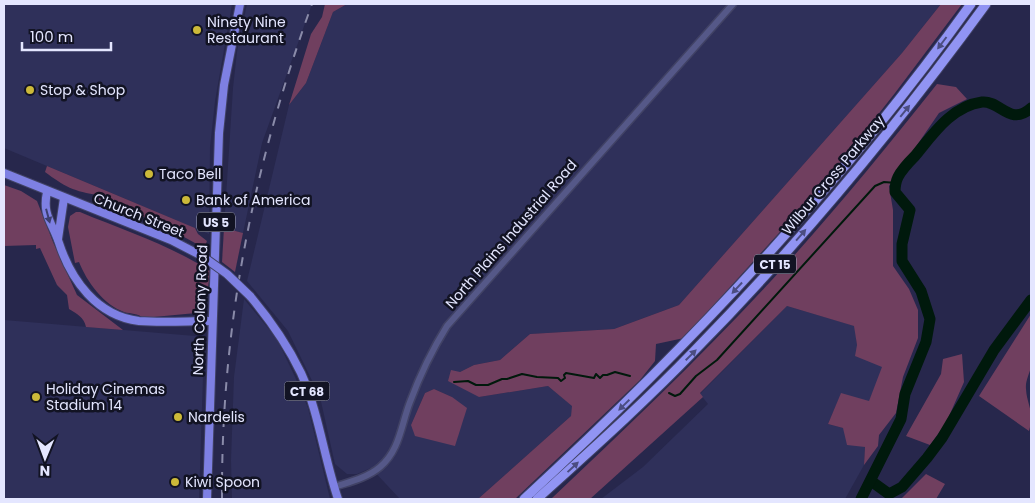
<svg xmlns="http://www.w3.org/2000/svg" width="1035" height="503" viewBox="0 0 1035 503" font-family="Poppins,sans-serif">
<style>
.built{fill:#2f305a;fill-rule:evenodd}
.green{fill:#703f5f}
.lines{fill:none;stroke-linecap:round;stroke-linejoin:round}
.stream{stroke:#00190c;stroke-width:2}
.river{stroke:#00190c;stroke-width:11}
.tertiary-casing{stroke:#414265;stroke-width:9}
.primary-casing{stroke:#414265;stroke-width:10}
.motorway-casing{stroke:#414265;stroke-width:11}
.tertiary{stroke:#555888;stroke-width:6}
.primary{stroke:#7e80e3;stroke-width:8}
.motorway{stroke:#9194f3;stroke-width:9}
.rail{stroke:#8a8ba9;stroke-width:2;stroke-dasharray:9 9;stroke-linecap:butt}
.primary-bridge-casing{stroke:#414265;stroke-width:10;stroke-linecap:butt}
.primary-bridge{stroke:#7e80e3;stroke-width:8}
.oneway{fill:#4b4d81}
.oneway2{fill:#3d3f70}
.poi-dot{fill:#ccb939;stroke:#121323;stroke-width:2}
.labels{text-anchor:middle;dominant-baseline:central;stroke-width:5;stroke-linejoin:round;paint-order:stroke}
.shield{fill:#121323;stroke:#a5a7bd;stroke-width:1}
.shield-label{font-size:12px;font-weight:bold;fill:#e4e6ff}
.poi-label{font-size:14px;fill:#e4e6ff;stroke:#121323;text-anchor:start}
.street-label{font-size:14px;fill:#e4e6ff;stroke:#121323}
</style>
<rect width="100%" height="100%" fill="#27274c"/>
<g class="built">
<path d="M 4,4 L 232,4 L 215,101 L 210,147 L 209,234 L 4,148 Z"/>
<path d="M 247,4 L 312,4 L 262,143 L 243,233 L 224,228 L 233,88 L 237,52 Z"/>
<path d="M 347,4 L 941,4 L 902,53 L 679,305 L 614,329 L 530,334 L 500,360 L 474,365 L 460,372 L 479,397 L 548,386 L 573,406 L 571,416 L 478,499 L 400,499 L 371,468 L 357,474 L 347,474 L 335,464 L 320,397 L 288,331 L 247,281 L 289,105 L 306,83 L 333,12 ZM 434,389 L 452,397 L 411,425 L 425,393 Z"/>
<path d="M 244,299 L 277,339 L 295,377 L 308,408 L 330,499 L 232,499 L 231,460 L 234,377 Z"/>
<path d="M 787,306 L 855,326 L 857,345 L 883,367 L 869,402 L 841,394 L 828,424 L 843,428 L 865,447 L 864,465 L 845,499 L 601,499 L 643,467 L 708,404 L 700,394 Z"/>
<path d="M 4,320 L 195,336 L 202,340 L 204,345 L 199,499 L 4,499 Z"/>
</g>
<g class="green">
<path d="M 325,4 L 347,4 L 333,12 L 306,83 L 289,105 L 311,34 L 322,17 Z"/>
<path d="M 941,4 L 962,4 L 895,93 L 825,182 L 684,338 L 656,344 L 655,361 L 640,380 L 515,499 L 478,499 L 571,416 L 572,406 L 548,386 L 479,397 L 448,381 L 451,370 L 460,372 L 474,365 L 500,360 L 530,334 L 614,329 L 679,305 L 902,53 Z"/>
<path d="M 937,84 L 956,87 L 967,99 L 939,113 L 889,186 L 893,210 L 893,266 L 909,289 L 918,310 L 918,338 L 903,377 L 896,413 L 879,435 L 878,446 L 864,465 L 865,447 L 847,445 L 843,428 L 828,424 L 841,393 L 869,401 L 882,367 L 855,356 L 857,345 L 854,326 L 787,306 L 700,393 L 703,397 L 590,499 L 551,499 C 626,428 701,357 771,281 C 829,218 884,151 937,84 Z"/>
<path d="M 47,166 L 195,228 L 198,234 L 207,241 L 204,248 L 166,227 L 126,209 L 99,204 L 99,195 C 74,192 64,186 45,172 Z"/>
<path d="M 4,185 L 21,191 L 37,201 L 53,242 L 77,295 L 123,330 L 86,327 C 84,317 77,314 69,309 L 67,295 L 57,285 L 40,248 L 36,249 L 36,245 L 4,246 Z"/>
<path d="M 76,212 L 80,212 C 123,230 167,244 207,269 L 210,271 L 206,306 L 203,310 L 196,313 L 143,318 C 138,313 131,314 124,312 C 103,304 87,282 79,262 L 75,263 L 68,227 L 70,216 Z"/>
<path d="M 224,228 L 243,233 L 235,272 L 222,262 Z"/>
<path d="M 1031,314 C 1031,331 1034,349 1031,366 C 1030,373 1025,381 1026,389 C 1027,406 1035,411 1029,431 L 979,396 Z"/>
<path d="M 962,354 L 964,382 L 946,423 L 930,445 L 906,436 L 941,374 L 943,359 Z"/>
<path d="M 434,389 L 452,397 L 467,408 L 455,446 L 415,436 L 411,425 L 425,393 Z"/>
<path d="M 926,474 L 945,484 L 936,499 L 901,499 Z"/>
</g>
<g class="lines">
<g class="stream">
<path d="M 454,382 L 468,381 L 476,385 L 488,385 L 502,379 L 507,379 L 522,374 L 537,377 L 558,378 L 561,381 L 565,378 L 564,375 L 566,373 L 594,378 L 596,374 L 600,378 L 603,375 L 607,375 L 615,372 L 630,376"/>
<path d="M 669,393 L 675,396 L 680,394 L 696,376 L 717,360 L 875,186 L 884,182 L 896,183"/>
</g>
<g class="river">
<path d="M 871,481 L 889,494 L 902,487 L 927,458 L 942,438 L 994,350 L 1031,300"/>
<path d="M 861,499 L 901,419 L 905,394 L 926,342 L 930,319 L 921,291 L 902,261 L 902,244 L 910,210 L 895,192 C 895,187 896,181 898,177 C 902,169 909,162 915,156 C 933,134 952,106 982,102 C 1000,100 1010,127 1031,108"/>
</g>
<defs>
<path id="tertiary" d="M 334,487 C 349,482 367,478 380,467 C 400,450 401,425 410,402 C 420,375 432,350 447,326 L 733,4"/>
<g id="primary">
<path d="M 4,173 L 171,240 L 202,256"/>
<path d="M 47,192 C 42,215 52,222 59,243 C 71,280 97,316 139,321 C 163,323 188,321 212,321"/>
<path d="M 58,239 L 64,198"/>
<path d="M 250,296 C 271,321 287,344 301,373 C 319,413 324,458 338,499"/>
<path d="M 207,499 L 219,133 L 224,85 L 240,4"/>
</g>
<g id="motorway">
<path d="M 524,499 C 688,348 841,185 971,4"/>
<path d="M 537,499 C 590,451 644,403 694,351 C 800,243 897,126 986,4"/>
</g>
</defs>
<use href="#tertiary" class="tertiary-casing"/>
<use href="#primary" class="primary-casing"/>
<use href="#motorway" class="motorway-casing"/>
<use href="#tertiary" class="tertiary"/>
<use href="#primary" class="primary"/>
<use href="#motorway" class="motorway"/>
<path class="rail" d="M 222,499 C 221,326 253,167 312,4"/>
<defs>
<path id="primary-bridge" d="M 202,256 L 227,274 L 250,296"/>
</defs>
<use href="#primary-bridge" class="primary-bridge-casing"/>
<use href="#primary-bridge" class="primary-bridge"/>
</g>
<defs><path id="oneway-solid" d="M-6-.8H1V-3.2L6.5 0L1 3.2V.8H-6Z" transform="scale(1.25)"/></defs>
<g class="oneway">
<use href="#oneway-solid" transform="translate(942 43) rotate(127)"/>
<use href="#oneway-solid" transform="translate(905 111) rotate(-51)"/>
<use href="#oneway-solid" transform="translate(801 235) rotate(-49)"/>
<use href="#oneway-solid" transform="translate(737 288) rotate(133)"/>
<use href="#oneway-solid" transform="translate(691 355) rotate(-45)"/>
<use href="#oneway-solid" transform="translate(624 405) rotate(136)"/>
<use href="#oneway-solid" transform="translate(573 467) rotate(-43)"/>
</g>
<use class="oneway2" href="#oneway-solid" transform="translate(48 216) rotate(75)"/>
<g class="poi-dot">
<circle cx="197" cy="30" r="5"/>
<circle cx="30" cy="90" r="5"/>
<circle cx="149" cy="174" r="5"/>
<circle cx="186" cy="200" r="5"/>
<circle cx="36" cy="397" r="5"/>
<circle cx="178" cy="417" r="5"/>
<circle cx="175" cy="482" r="5"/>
</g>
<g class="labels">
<g class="shield">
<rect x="197" y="212.5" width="38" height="19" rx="4"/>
<rect x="754" y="254.5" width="42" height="19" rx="4"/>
<rect x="284.5" y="381.5" width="45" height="19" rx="4"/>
</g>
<g class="shield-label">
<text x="216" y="222">US 5</text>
<text x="775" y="264">CT 15</text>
<text x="307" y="391">CT 68</text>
</g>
<g class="poi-label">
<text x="207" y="22">Ninety Nine<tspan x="207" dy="16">Restaurant</tspan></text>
<text x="40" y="90">Stop &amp; Shop</text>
<text x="159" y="174">Taco Bell</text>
<text x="196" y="200">Bank of America</text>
<text x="46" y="389">Holiday Cinemas<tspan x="46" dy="16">Stadium 14</tspan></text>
<text x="188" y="417">Nardelis</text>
<text x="185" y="482">Kiwi Spoon</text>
</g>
<g class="street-label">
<text transform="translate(833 175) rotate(-50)">Wilbur Cross Parkway</text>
<text transform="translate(139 215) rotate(22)">Church Street</text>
<text transform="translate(511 234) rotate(-49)">North Plains Industrial Road</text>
<text transform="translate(200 310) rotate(-88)">North Colony Road</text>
</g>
</g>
<rect width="1035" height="503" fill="none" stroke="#e4e6ff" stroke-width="10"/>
<g transform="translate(45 458) rotate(181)" stroke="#121323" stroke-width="4" paint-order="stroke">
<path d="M0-4L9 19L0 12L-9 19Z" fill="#e4e6ff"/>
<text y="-8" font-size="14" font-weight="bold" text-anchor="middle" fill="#e4e6ff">N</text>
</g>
<path d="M22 42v8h89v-8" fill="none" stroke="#e4e6ff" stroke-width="2.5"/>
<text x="30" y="42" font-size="15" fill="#e4e6ff" stroke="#121323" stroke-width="4" paint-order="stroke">100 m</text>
</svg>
